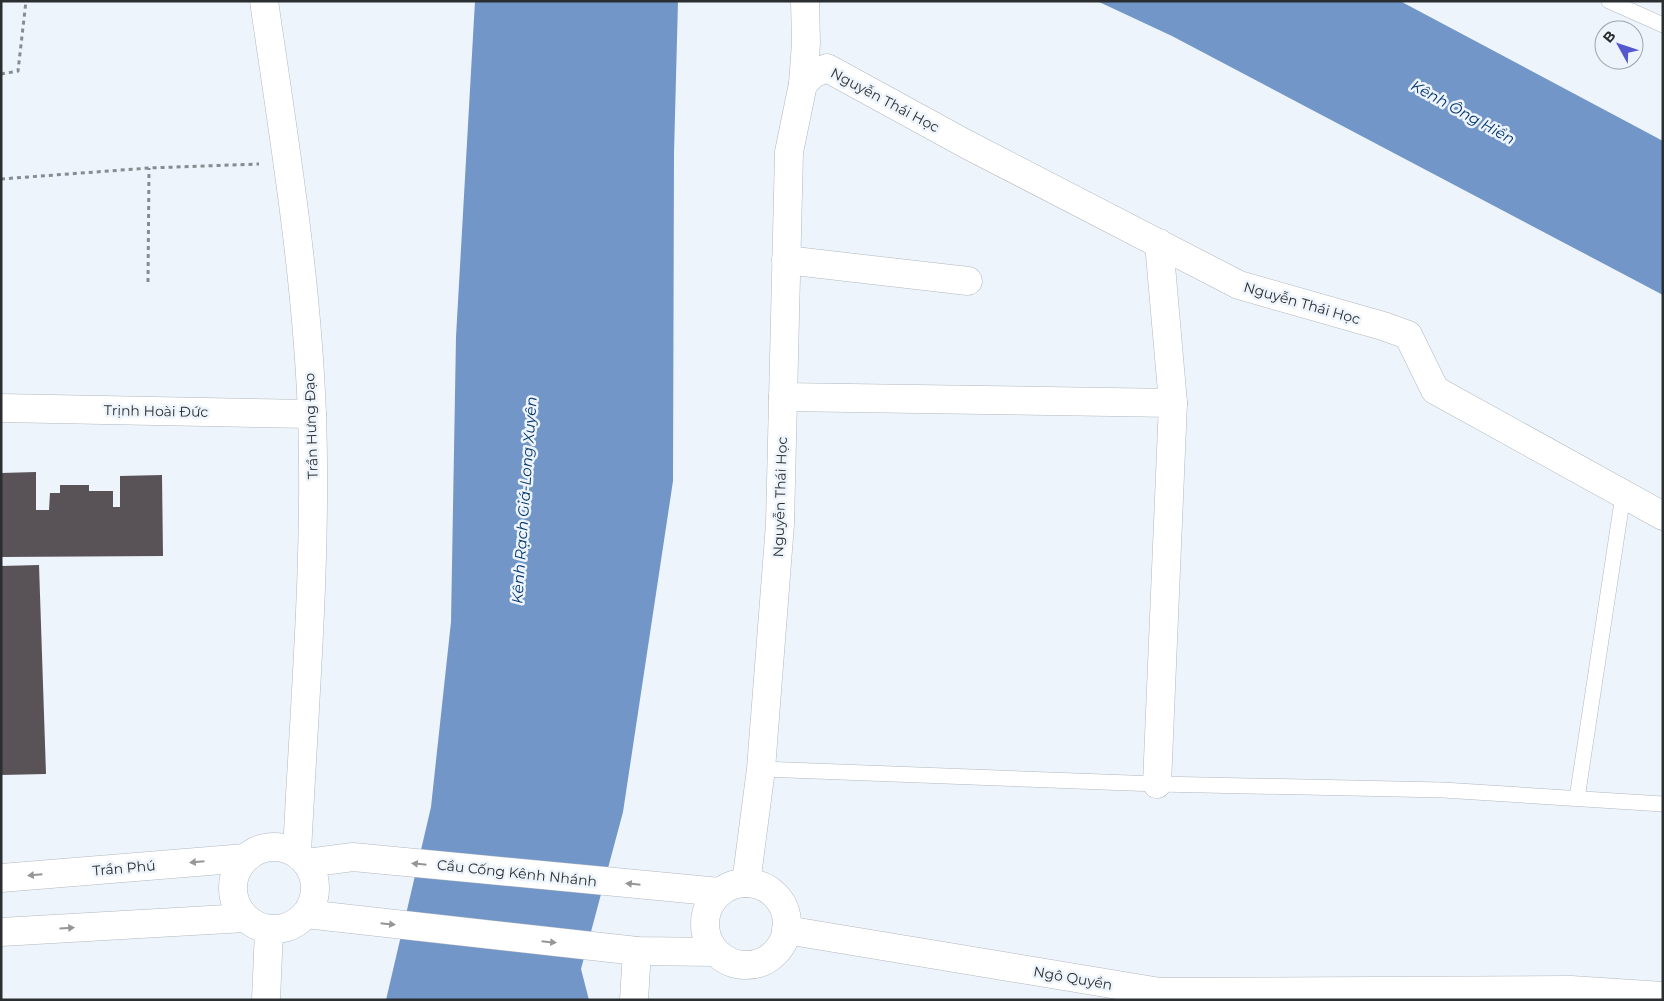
<svg xmlns="http://www.w3.org/2000/svg" width="1664" height="1001" viewBox="0 0 1664 1001" font-family="Montserrat,sans-serif">
<style>
.water{fill:#7196c7}
.building{fill:#595358}
.lines{fill:none;stroke-linecap:round;stroke-linejoin:round}
.lane-casing{stroke:#b2b8bf;stroke-width:16}
.street-casing{stroke:#b2b8bf;stroke-width:29}
.secondary-casing{stroke:#b2b8bf;stroke-width:29}
.path{stroke:#878c91;stroke-width:3;stroke-dasharray:4 4;stroke-linecap:butt}
.lane{stroke:#fff;stroke-width:15}
.street{stroke:#fff;stroke-width:28}
.secondary{stroke:#fff;stroke-width:28}
.oneway{fill:#959698}
.labels{text-anchor:middle;dominant-baseline:central;stroke-width:5;stroke-linejoin:round;paint-order:stroke}
.street-label{font-size:14px;fill:#2b2e30;stroke:#edf4fb}
.water-label{font-size:15px;font-style:italic;fill:#003570;stroke:#edf4fb}
</style>
<rect width="100%" height="100%" fill="#edf4fb"/>
<g class="water">
<path d="M 475,1 L 678,1 L 674,153 L 673,481 L 623,812 L 581,969 L 589,1000 L 386,1000 L 431,807 L 451,622 L 456,337 Z"/>
<path d="M 1097,1 L 1400,1 L 1663,141 L 1663,295 L 1172,36 Z"/>
</g>
<g class="building">
<path d="M 36,472 L 36,510 L 49,510 L 50,493 L 60,493 L 60,485 L 89,485 L 89,491 L 113,491 L 113,507 L 120,507 L 120,476 L 162,475 L 163,556 L 1,557 L 1,473 Z"/>
<path d="M 39,565 L 46,774 L 1,775 L 1,566 Z"/>
</g>
<g class="lines">
<defs>
<g id="lane">
<path d="M 1609,1 L 1663,25"/>
<path d="M 761,769 L 1157,784 L 1443,790 L 1663,804"/>
<path d="M 1577,798 L 1623,495"/>
</g>
<g id="street">
<path d="M 803,84 L 806,43 L 805,1"/>
<path d="M 786,260 L 968,281"/>
<path d="M 783,397 L 1173,403"/>
<path d="M 1,408 L 312,414"/>
<path d="M 1157,784 L 1173,403 L 1159,243"/>
<path d="M 746,883 L 761,769 L 780,524 L 789,152 L 803,84 L 813,74 L 827,68 L 966,144 L 1239,285 L 1383,326 L 1408,335 L 1435,390 L 1663,516"/>
<path d="M 634,1000 L 637,951"/>
</g>
<g id="secondary">
<path d="M 264,1 C 284,139 307,277 312,415 C 317,561 304,708 297,853"/>
<circle cx="274" cy="888" r="41"/>
<path d="M 307,863 L 353,857 L 720,892"/>
<path d="M 1,878 L 246,858"/>
<circle cx="746" cy="924" r="41"/>
<path d="M 306,914 L 637,951 L 715,952"/>
<path d="M 786,930 L 1160,992 L 1571,990 L 1663,996"/>
<path d="M 1,932 L 245,918"/>
<path d="M 266,1000 L 269,930"/>
</g>
</defs>
<use href="#lane" class="lane-casing"/>
<use href="#street" class="street-casing"/>
<use href="#secondary" class="secondary-casing"/>
<g class="path">
<path d="M 1,74 L 18,71 L 26,1"/>
<path d="M 1,179 L 149,168 L 259,164"/>
<path d="M 148,282 L 149,168"/>
</g>
<use href="#lane" class="lane"/>
<use href="#street" class="street"/>
<use href="#secondary" class="secondary"/>
</g>
<defs><path id="oneway-solid" d="M-6-.8H1V-3.2L6.5 0L1 3.2V.8H-6Z" transform="scale(1.25)"/></defs>
<g class="oneway">
<use href="#oneway-solid" transform="translate(197 862) rotate(175)"/>
<use href="#oneway-solid" transform="translate(419 864) rotate(-174)"/>
<use href="#oneway-solid" transform="translate(35 875) rotate(175)"/>
<use href="#oneway-solid" transform="translate(633 884) rotate(-174)"/>
<use href="#oneway-solid" transform="translate(388 924) rotate(6)"/>
<use href="#oneway-solid" transform="translate(67 928) rotate(-3)"/>
<use href="#oneway-solid" transform="translate(549 942) rotate(6)"/>
</g>
<g class="labels">
<g class="street-label">
<text transform="translate(885 100) rotate(28)">Nguyễn Thái Học</text>
<text transform="translate(1302 303) rotate(16)">Nguyễn Thái Học</text>
<text transform="translate(156 411) rotate(1)">Trịnh Hoài Đức</text>
<text transform="translate(311 426) rotate(-92)">Trần Hưng Đạo</text>
<text transform="translate(780 497) rotate(-88)">Nguyễn Thái Học</text>
<text transform="translate(124 868) rotate(-5)">Trần Phú</text>
<text transform="translate(517 873) rotate(6)">Cầu Cống Kênh Nhánh</text>
<text transform="translate(1073 978) rotate(10)">Ngô Quyền</text>
</g>
<g class="water-label">
<text transform="translate(1463 112) rotate(29)">Kênh Ông Hiển</text>
<text transform="translate(524 500) rotate(-86)">Kênh Rạch Giá-Long Xuyên</text>
</g>
</g>
<rect width="1664" height="1001" fill="none" stroke="#2b2e30" stroke-width="5"/>
<g transform="translate(1619 45) rotate(310)"><circle r="24" fill="#edf4fb" stroke="#9fa5aa"/>
<path d="M0-4L9 19L0 12L-9 19Z" fill="#5358cf"/>
<text y="-8" font-size="14" font-weight="bold" text-anchor="middle" fill="#2b2e30">B</text>
</g>
</svg>
